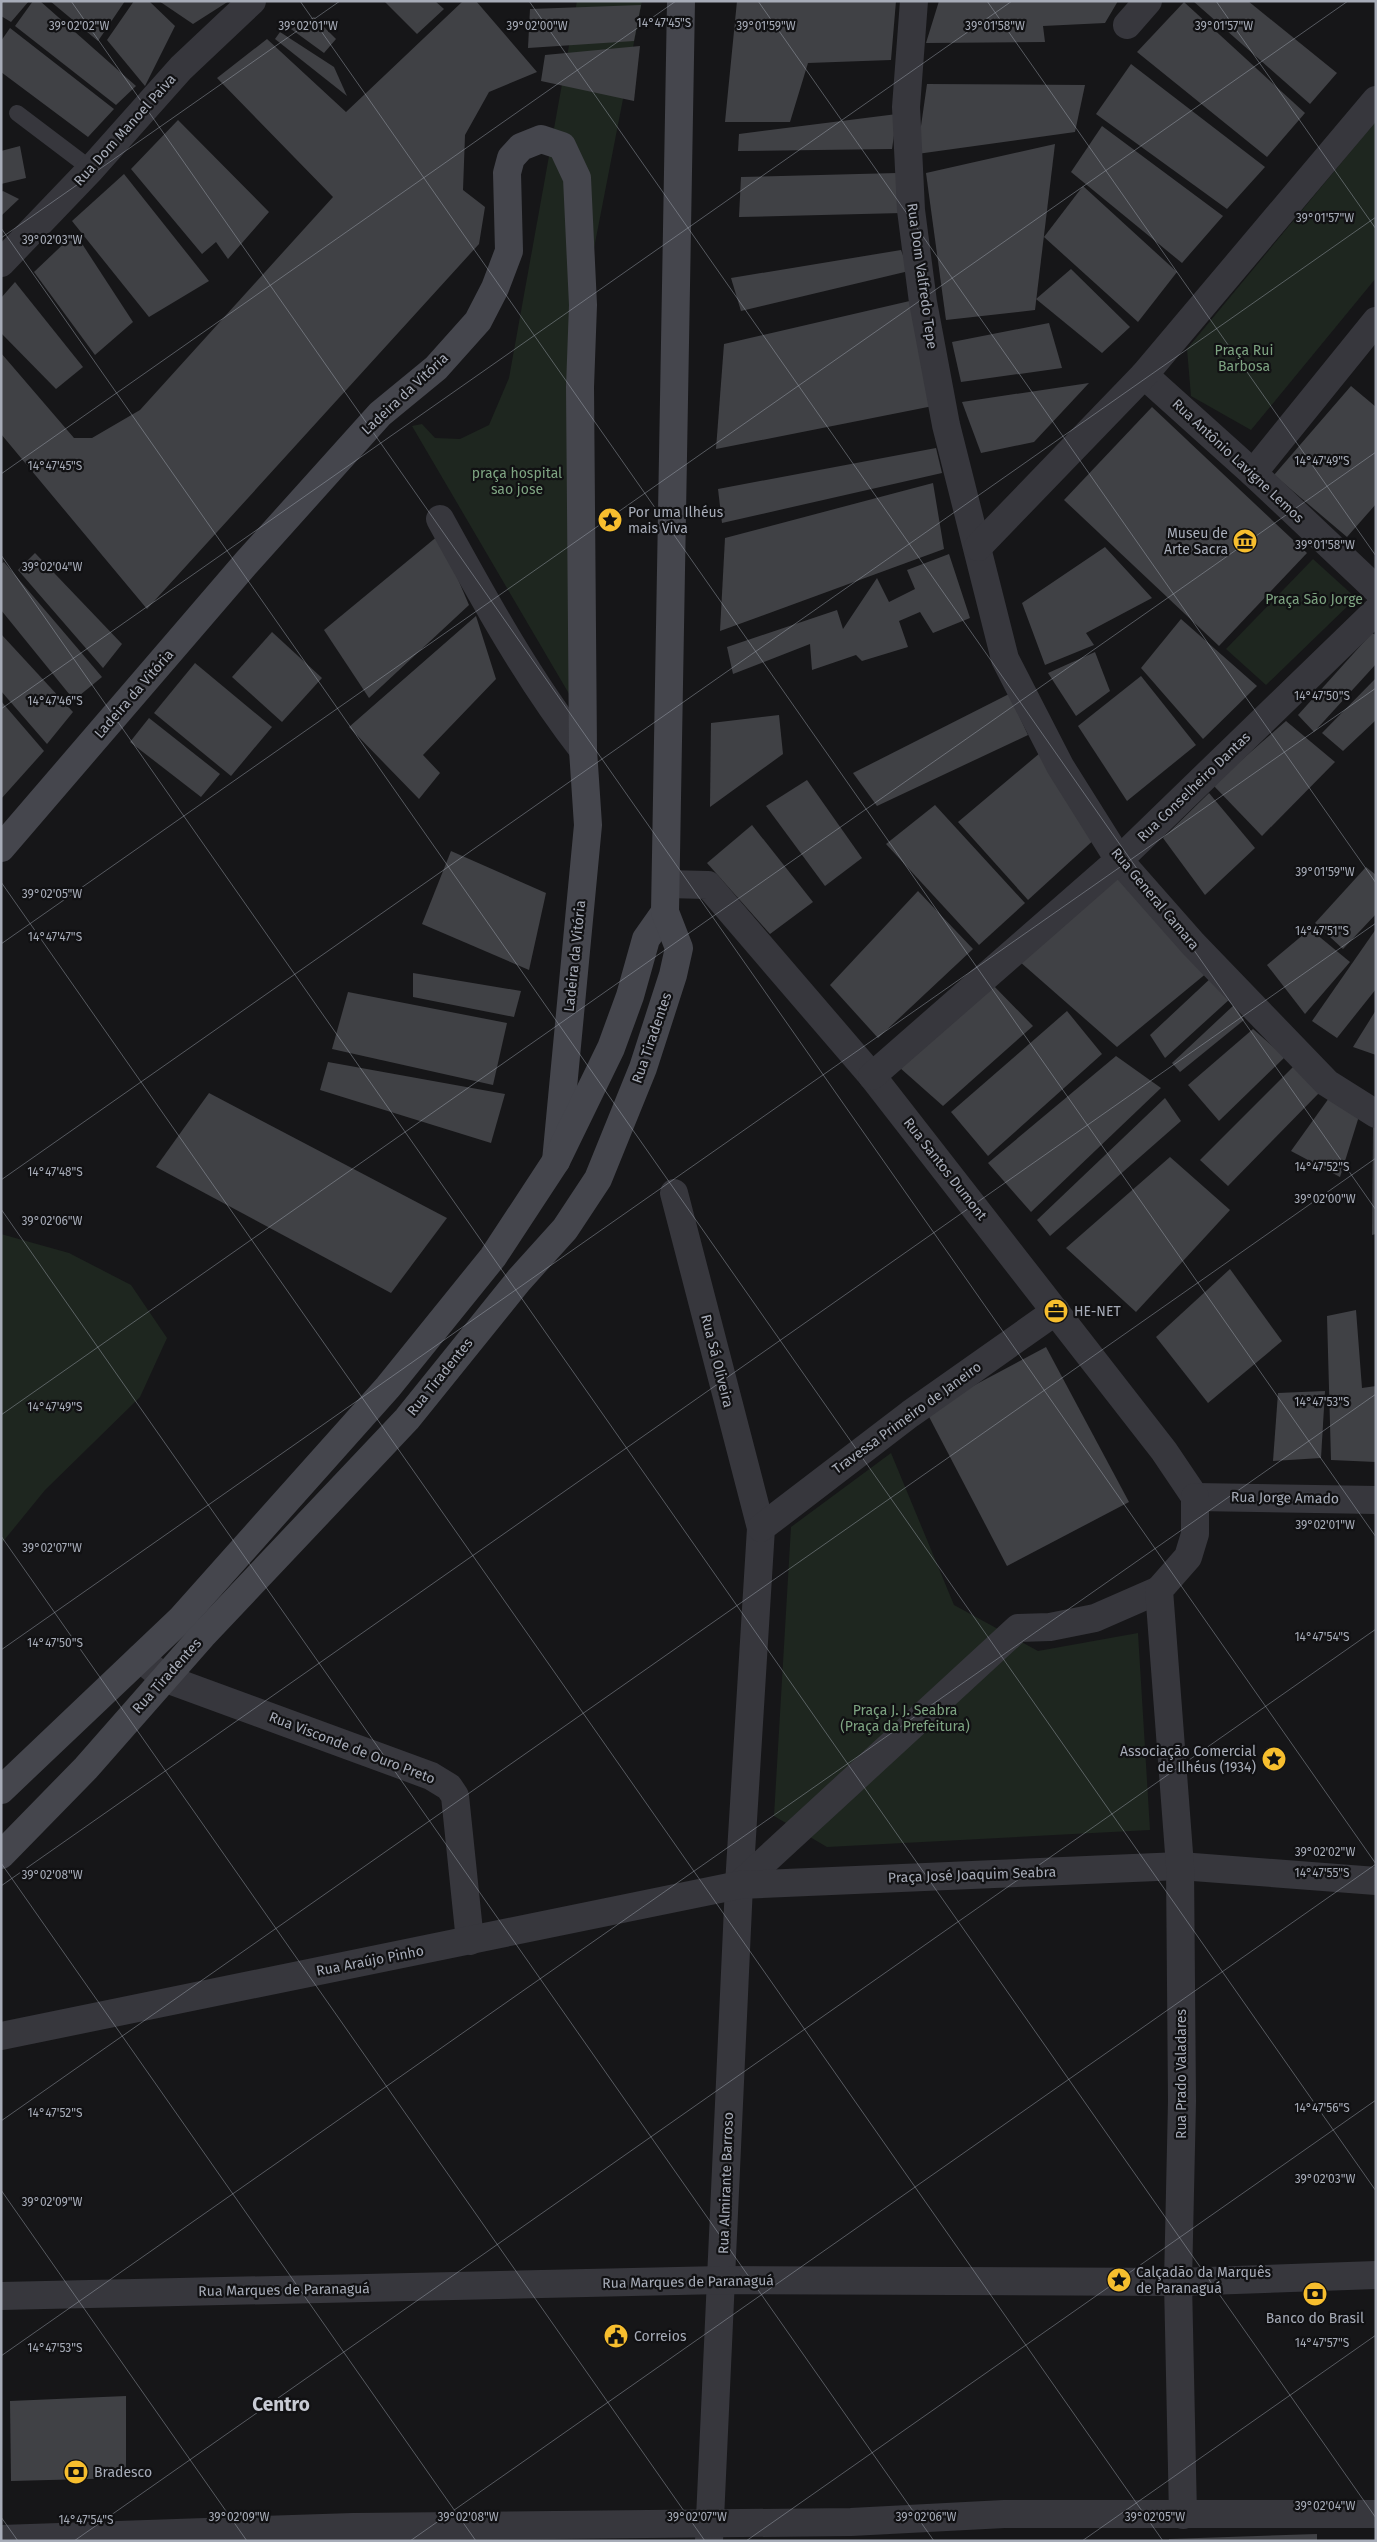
<svg xmlns="http://www.w3.org/2000/svg" width="1377" height="2542" viewBox="0 0 1377 2542" font-family="'Fira Sans',sans-serif">
<style>
.green{fill:#1e261f}
.building{fill:#404145}
.lines{fill:none;stroke-linecap:round;stroke-linejoin:round}
.lane{stroke:#37373d;stroke-width:16}
.street{stroke:#37373d;stroke-width:28}
.secondary{stroke:#45464d;stroke-width:28}
.ticks{fill:none;stroke:#a7acb8;stroke-width:1;stroke-opacity:0.45}
.labels{text-anchor:middle;dominant-baseline:central;stroke-width:4.5;stroke-linejoin:round;paint-order:stroke}
.street-label{font-size:14px;fill:#a7acb8;stroke:#111113}
.park-label{font-size:14px;fill:#7ea482;stroke:#111113}
.poi-label{font-size:14px;fill:#a7acb8;stroke:#111113;text-anchor:start}
.district-label{font-size:19px;font-weight:bold;fill:#c8cbd4;stroke:#111113}
.ticks-label{font-size:12px;text-anchor:middle;fill:#a7acb8;stroke:#111113;stroke-width:4.5;stroke-linejoin:round;paint-order:stroke}
</style>
<rect width="100%" height="100%" fill="#161618"/>
<g class="green">
<path d="M 577,1 L 642,1 L 583,305 L 575,704 L 412,426 L 422,424 L 435,438 L 460,439 L 489,425 L 509,378 Z"/>
<path d="M 1376,121 L 1376,278 L 1251,430 L 1191,396 L 1187,349 Z"/>
<path d="M 1313,559 L 1356,598 L 1266,685 L 1226,649 Z"/>
<path d="M 1,1234 L 69,1253 L 131,1285 L 167,1338 L 140,1397 L 45,1490 L 1,1544 Z"/>
<path d="M 891,1453 L 954,1605 L 1038,1651 L 1138,1633 L 1150,1830 L 827,1847 L 774,1816 L 791,1527 Z"/>
</g>
<g class="building">
<path d="M 1,1 L 29,1 L 11,22 L 1,16 Z"/>
<path d="M 33,1 L 40,1 L 136,86 L 116,105 L 15,26 Z"/>
<path d="M 50,1 L 125,1 L 98,41 Z"/>
<path d="M 134,1 L 149,1 L 175,26 L 145,86 L 107,40 Z"/>
<path d="M 159,1 L 229,1 L 193,24 Z"/>
<path d="M 384,1 L 435,1 L 444,9 L 417,34 Z"/>
<path d="M 463,1 L 476,1 L 537,72 L 489,92 L 465,135 L 463,190 L 485,207 L 479,244 L 147,609 L 1,434 L 1,353 L 74,438 L 92,438 L 140,410 L 333,197 L 217,78 L 267,39 L 346,112 Z"/>
<path d="M 737,1 L 896,1 L 891,60 L 808,63 L 790,122 L 725,122 Z"/>
<path d="M 939,1 L 1118,1 L 1105,23 L 1043,26 L 1045,42 L 926,43 Z"/>
<path d="M 1193,1 L 1248,1 L 1337,73 L 1310,104 Z"/>
<path d="M 1184,2 L 1305,113 L 1267,157 L 1137,52 Z"/>
<path d="M 641,5 L 634,41 L 528,48 L 530,9 Z"/>
<path d="M 314,17 L 336,39 L 324,53 L 291,29 Z"/>
<path d="M 10,28 L 114,109 L 88,137 L 1,72 L 1,41 Z"/>
<path d="M 280,32 L 334,67 L 347,96 L 275,39 Z"/>
<path d="M 640,46 L 634,101 L 541,81 L 545,55 Z"/>
<path d="M 1131,64 L 1265,167 L 1227,209 L 1096,114 Z"/>
<path d="M 927,84 L 1085,85 L 1075,132 L 917,154 Z"/>
<path d="M 897,114 L 892,149 L 738,151 L 739,134 Z"/>
<path d="M 178,120 L 269,212 L 228,259 L 216,242 L 202,254 L 131,169 Z"/>
<path d="M 1102,126 L 1223,216 L 1182,263 L 1071,172 Z"/>
<path d="M 1055,144 L 1035,310 L 946,320 L 926,173 Z"/>
<path d="M 20,146 L 26,178 L 1,184 L 1,151 Z"/>
<path d="M 897,173 L 902,213 L 739,217 L 741,177 Z"/>
<path d="M 124,174 L 209,281 L 149,317 L 72,221 Z"/>
<path d="M 1083,186 L 1177,272 L 1138,322 L 1044,237 Z"/>
<path d="M 3,191 L 19,199 L 1,216 L 1,192 Z"/>
<path d="M 75,233 L 133,322 L 95,355 L 34,272 Z"/>
<path d="M 901,250 L 909,271 L 741,311 L 731,278 Z"/>
<path d="M 1071,269 L 1130,327 L 1102,353 L 1036,299 Z"/>
<path d="M 15,282 L 83,367 L 56,389 L 1,333 L 1,298 Z"/>
<path d="M 914,300 L 933,406 L 716,449 L 724,344 Z"/>
<path d="M 1049,323 L 1062,368 L 961,382 L 952,342 Z"/>
<path d="M 1089,383 L 1034,442 L 981,453 L 962,402 Z"/>
<path d="M 1351,386 L 1376,407 L 1376,504 L 1347,537 L 1274,475 Z"/>
<path d="M 1152,407 L 1307,553 L 1219,646 L 1064,500 Z"/>
<path d="M 936,448 L 942,473 L 722,523 L 718,489 Z"/>
<path d="M 933,483 L 944,549 L 720,631 L 725,538 Z"/>
<path d="M 439,535 L 469,605 L 369,698 L 324,630 Z"/>
<path d="M 1105,547 L 1152,598 L 1086,633 L 1094,645 L 1045,665 L 1022,603 Z"/>
<path d="M 35,553 L 122,644 L 103,668 L 18,570 Z"/>
<path d="M 949,554 L 970,618 L 933,633 L 920,612 L 899,621 L 908,647 L 862,661 L 856,655 L 812,670 L 810,644 L 733,674 L 727,647 L 837,610 L 843,629 L 877,578 L 889,602 L 915,589 L 907,570 Z"/>
<path d="M 4,562 L 102,677 L 74,700 L 1,610 L 1,564 Z"/>
<path d="M 476,616 L 496,679 L 423,755 L 440,773 L 419,799 L 349,727 Z"/>
<path d="M 1181,619 L 1257,686 L 1203,739 L 1141,668 Z"/>
<path d="M 272,632 L 322,678 L 282,722 L 232,677 Z"/>
<path d="M 1372,633 L 1376,635 L 1376,664 L 1314,732 L 1298,715 Z"/>
<path d="M 1,634 L 73,712 L 47,744 L 1,691 Z"/>
<path d="M 1095,652 L 1110,691 L 1076,716 L 1048,673 Z"/>
<path d="M 195,663 L 272,727 L 231,776 L 154,713 Z"/>
<path d="M 1141,676 L 1196,745 L 1127,801 L 1078,726 Z"/>
<path d="M 1376,678 L 1376,720 L 1343,751 L 1322,733 Z"/>
<path d="M 1009,694 L 1028,735 L 877,806 L 853,773 Z"/>
<path d="M 1,701 L 44,751 L 1,799 Z"/>
<path d="M 779,715 L 783,754 L 710,807 L 711,723 Z"/>
<path d="M 149,718 L 220,774 L 201,797 L 130,742 Z"/>
<path d="M 1286,721 L 1335,762 L 1262,836 L 1213,785 Z"/>
<path d="M 1040,753 L 1097,837 L 1028,900 L 958,822 Z"/>
<path d="M 807,780 L 862,858 L 825,886 L 766,806 Z"/>
<path d="M 1209,793 L 1255,848 L 1205,895 L 1163,838 Z"/>
<path d="M 935,805 L 1025,903 L 979,945 L 886,844 Z"/>
<path d="M 752,825 L 813,902 L 770,934 L 707,863 Z"/>
<path d="M 451,851 L 546,893 L 529,970 L 422,924 Z"/>
<path d="M 1366,867 L 1376,875 L 1376,914 L 1343,949 L 1315,923 Z"/>
<path d="M 1118,877 L 1208,972 L 1117,1047 L 1019,961 Z"/>
<path d="M 918,891 L 973,949 L 878,1038 L 830,985 Z"/>
<path d="M 1310,929 L 1350,962 L 1305,1014 L 1267,965 Z"/>
<path d="M 1376,929 L 1376,989 L 1337,1038 L 1312,1021 Z"/>
<path d="M 413,973 L 521,991 L 514,1017 L 413,997 Z"/>
<path d="M 1212,977 L 1231,998 L 1165,1058 L 1150,1035 Z"/>
<path d="M 991,983 L 1033,1026 L 943,1106 L 899,1067 Z"/>
<path d="M 348,992 L 507,1023 L 493,1085 L 332,1049 Z"/>
<path d="M 1234,1005 L 1244,1020 L 1180,1072 L 1172,1063 Z"/>
<path d="M 1376,1010 L 1376,1055 L 1353,1047 Z"/>
<path d="M 1067,1011 L 1102,1054 L 988,1156 L 951,1112 Z"/>
<path d="M 1253,1029 L 1285,1057 L 1219,1121 L 1188,1085 Z"/>
<path d="M 1116,1056 L 1161,1088 L 1031,1212 L 988,1163 Z"/>
<path d="M 328,1062 L 505,1094 L 491,1143 L 320,1090 Z"/>
<path d="M 1293,1067 L 1319,1093 L 1228,1186 L 1200,1160 Z"/>
<path d="M 209,1093 L 447,1218 L 391,1293 L 156,1167 Z"/>
<path d="M 1165,1098 L 1181,1121 L 1050,1236 L 1037,1220 Z"/>
<path d="M 1329,1098 L 1360,1113 L 1340,1177 L 1291,1151 Z"/>
<path d="M 1373,1126 L 1376,1127 L 1376,1234 L 1372,1235 Z"/>
<path d="M 1170,1157 L 1230,1210 L 1136,1312 L 1066,1248 Z"/>
<path d="M 1230,1269 L 1282,1341 L 1208,1403 L 1156,1337 Z"/>
<path d="M 1356,1310 L 1362,1388 L 1376,1386 L 1376,1462 L 1331,1460 L 1327,1316 Z"/>
<path d="M 1046,1347 L 1129,1502 L 1007,1566 L 926,1411 Z"/>
<path d="M 1325,1391 L 1321,1458 L 1273,1461 L 1278,1393 Z"/>
<path d="M 126,2396 L 126,2478 L 11,2481 L 10,2401 Z"/>
<path d="M 1317,2534 L 1317,2541 L 1169,2541 L 1169,2539 Z"/>
</g>
<g class="lines">
<path class="lane" d="M 17,113 L 91,169"/>
<g class="street">
<path d="M 914,1 L 906,107 L 911,210 L 923,302 L 946,425 L 1005,659 L 1060,766 L 1119,860 L 1193,944 L 1327,1083 L 1376,1114"/>
<path d="M 1127,25 L 1148,1"/>
<path d="M 1,263 L 91,169 L 181,68 L 252,1"/>
<path d="M 1144,375 L 1253,473 L 1376,589"/>
<path d="M 1253,473 L 1376,321"/>
<path d="M 440,519 C 484,599 527,678 583,750"/>
<path d="M 978,547 L 1144,375 L 1376,100"/>
<path d="M 666,884 L 708,885 L 872,1076 L 1164,1451 L 1195,1497"/>
<path d="M 872,1076 L 1119,860 L 1376,611"/>
<path d="M 674,1193 L 761,1528 L 739,1885 L 709,2541"/>
<path d="M 1195,1497 L 1376,1500"/>
<path d="M 761,1528 L 910,1414 L 1056,1311"/>
<path d="M 140,1658 L 164,1678 L 431,1776 L 449,1787 L 455,1796 L 470,1941"/>
<path d="M 739,1885 L 1018,1628 L 1050,1627 L 1095,1618 L 1159,1590"/>
<path d="M 1,2036 L 739,1885 L 1180,1866 L 1376,1881"/>
<path d="M 1,2296 L 722,2280 L 1178,2282 L 1376,2275"/>
<path d="M 1183,2515 L 1178,2282 L 1182,2101 L 1180,1866 L 1159,1590 L 1188,1557 L 1195,1534 L 1195,1497"/>
<path d="M 1,2539 L 353,2527 L 851,2522 L 1004,2514 L 1376,2514"/>
</g>
<g class="secondary">
<path d="M 1,848 L 247,562 L 380,414 L 436,368 L 478,321 L 495,288 L 509,251 L 507,173 L 511,158 L 521,147 L 541,139 L 562,146 L 577,178 L 583,305 L 580,387 L 583,750 L 588,825 L 556,1161"/>
<path d="M 1,1790 L 180,1620 L 388,1387 L 493,1257 L 556,1161 L 611,1048 L 630,996 L 646,939 L 665,912"/>
<path d="M 1,1855 L 86,1768 L 202,1636 L 407,1419 L 519,1280 L 565,1229 L 598,1179 L 643,1068 L 673,975 L 679,948 L 665,912 L 681,1"/>
</g>
</g>
<path class="ticks" d="M 71,1 L 1376,1864M 300,1 L 1376,1537M 529,1 L 1376,1210M 758,1 L 1376,883M 987,1 L 1376,556M 1216,1 L 1376,229M 1,3 L 4,1M 1,228 L 1376,2191M 1,238 L 340,1M 1,474 L 676,1M 1,555 L 1376,2518M 1,709 L 1012,1M 1,882 L 1163,2541M 1,944 L 1348,1M 1,1180 L 1376,217M 1,1209 L 934,2541M 1,1415 L 1376,452M 1,1536 L 705,2541M 1,1650 L 1376,688M 1,1863 L 476,2541M 1,1886 L 1376,923M 1,2121 L 1376,1158M 1,2190 L 247,2541M 1,2356 L 1376,1394M 1,2517 L 18,2541M 74,2541 L 1376,1629M 410,2541 L 1376,1864M 746,2541 L 1376,2100M 1082,2541 L 1376,2335"/>
<defs>
<symbol id="sight-disc" viewBox="-11 -11 22 22"><circle r="9.5" fill="#f7be2e" stroke="#111113"/><path d="M0-6L1.8-2.2L6-1.7L2.9 1.2L3.7 5.4L0 3.3L-3.7 5.4L-2.9 1.2L-6-1.7L-1.8-2.2Z" fill="#111"/></symbol>
<symbol id="museum-disc" viewBox="-11 -11 22 22"><circle r="9.5" fill="#f7be2e" stroke="#111113"/><path d="M0-6L6-3V-2H-6V-3ZM-5-1h2V3h-2ZM-1-1h2V3h-2ZM3-1h2V3H3ZM-6 4H6V6H-6Z" fill="#111"/></symbol>
<symbol id="office-disc" viewBox="-11 -11 22 22"><circle r="9.5" fill="#f7be2e" stroke="#111113"/><path d="M-6-3h4V-5.5h4V-3h4V5H-6ZM-1-4.5V-3h2v-1.5ZM-6 0V1H6V0Z" fill="#111"/></symbol>
<symbol id="bank-disc" viewBox="-11 -11 22 22"><circle r="9.5" fill="#f7be2e" stroke="#111113"/><path d="M-6-4H6V4H-6ZM0-2.3a2.3 2.3 0 1 0 0 4.6a2.3 2.3 0 1 0 0-4.6Z" fill="#111"/></symbol>
<symbol id="civic-disc" viewBox="-11 -11 22 22"><circle r="9.5" fill="#f7be2e" stroke="#111113"/><path d="M-.6-6.5H3V-4.5H.6V-3L4-1V1h2V6H-6V1h2V-1L-.6-3ZM-1.2 2.5V6h2.4V2.5Z" fill="#111"/></symbol>
</defs>
<g fill-rule="evenodd">
<use href="#sight-disc" x="596" y="506" width="28" height="28"/>
<use href="#museum-disc" x="1231" y="527" width="28" height="28"/>
<use href="#office-disc" x="1042" y="1297" width="28" height="28"/>
<use href="#sight-disc" x="1260" y="1745" width="28" height="28"/>
<use href="#sight-disc" x="1105" y="2266" width="28" height="28"/>
<use href="#bank-disc" x="1301" y="2280" width="28" height="28"/>
<use href="#civic-disc" x="602" y="2322" width="28" height="28"/>
<use href="#bank-disc" x="62" y="2458" width="28" height="28"/>
</g>
<g class="labels">
<g class="street-label">
<text transform="translate(125 130) rotate(-48)">Rua Dom Manoel Paiva</text>
<text transform="translate(922 276) rotate(82)">Rua Dom Valfredo Tepe</text>
<text transform="translate(405 394) rotate(-43)">Ladeira da Vitória</text>
<text transform="translate(1238 461) rotate(43)">Rua Antônio Lavigne Lemos</text>
<text transform="translate(134 694) rotate(-49)">Ladeira da Vitória</text>
<text transform="translate(1194 787) rotate(-44)">Rua Conselheiro Dantas</text>
<text transform="translate(1155 899) rotate(50)">Rua General Camara</text>
<text transform="translate(575 956) rotate(-84)">Ladeira da Vitória</text>
<text transform="translate(652 1038) rotate(-71)">Rua Tiradentes</text>
<text transform="translate(945 1169) rotate(52)">Rua Santos Dumont</text>
<text transform="translate(717 1361) rotate(76)">Rua Sá Oliveira</text>
<text transform="translate(440 1377) rotate(-51)">Rua Tiradentes</text>
<text transform="translate(907 1418) rotate(-36)">Travessa Primeiro de Janeiro</text>
<text transform="translate(1285 1498) rotate(1)">Rua Jorge Amado</text>
<text transform="translate(167 1676) rotate(-48)">Rua Tiradentes</text>
<text transform="translate(352 1748) rotate(21)">Rua Visconde de Ouro Preto</text>
<text transform="translate(972 1875) rotate(-2)">Praça José Joaquim Seabra</text>
<text transform="translate(370 1961) rotate(-11)">Rua Araújo Pinho</text>
<text transform="translate(1181 2074) rotate(-90)">Rua Prado Valadares</text>
<text transform="translate(726 2183) rotate(-88)">Rua Almirante Barroso</text>
<text transform="translate(688 2282) rotate(-1)">Rua Marques de Paranaguá</text>
<text transform="translate(284 2290) rotate(-1)">Rua Marques de Paranaguá</text>
</g>
<g class="park-label">
<text x="1244" y="350">Praça Rui<tspan x="1244" dy="16">Barbosa</tspan></text>
<text x="517" y="473">praça hospital<tspan x="517" dy="16">sao jose</tspan></text>
<text x="1314" y="599">Praça São Jorge</text>
<text x="905" y="1710">Praça J. J. Seabra<tspan x="905" dy="16">(Praça da Prefeitura)</tspan></text>
</g>
<g class="poi-label">
<text x="628" y="512">Por uma Ilhéus<tspan x="628" dy="16">mais Viva</tspan></text>
<text x="1228" y="533" text-anchor="end">Museu de<tspan x="1228" dy="16">Arte Sacra</tspan></text>
<text x="1074" y="1311">HE-NET</text>
<text x="1256" y="1751" text-anchor="end">Associação Comercial<tspan x="1256" dy="16">de Ilhéus (1934)</tspan></text>
<text x="1136" y="2272">Calçadão da Marquês<tspan x="1136" dy="16">de Paranaguá</tspan></text>
<text x="1315" y="2318" text-anchor="middle">Banco do Brasil</text>
<text x="634" y="2336">Correios</text>
<text x="94" y="2472">Bradesco</text>
</g>
<g class="district-label">
<text x="281" y="2404">Centro</text>
</g>
</g>
<g class="ticks-label">
<text x="664" y="27">14°47'45"S</text>
<text x="79" y="30">39°02'02"W</text>
<text x="1224" y="30">39°01'57"W</text>
<text x="308" y="30">39°02'01"W</text>
<text x="537" y="30">39°02'00"W</text>
<text x="766" y="30">39°01'59"W</text>
<text x="995" y="30">39°01'58"W</text>
<text x="1325" y="222">39°01'57"W</text>
<text x="52" y="244">39°02'03"W</text>
<text x="1322" y="465">14°47'49"S</text>
<text x="55" y="470">14°47'45"S</text>
<text x="1325" y="549">39°01'58"W</text>
<text x="52" y="571">39°02'04"W</text>
<text x="1322" y="700">14°47'50"S</text>
<text x="55" y="705">14°47'46"S</text>
<text x="1325" y="876">39°01'59"W</text>
<text x="52" y="898">39°02'05"W</text>
<text x="1322" y="935">14°47'51"S</text>
<text x="55" y="941">14°47'47"S</text>
<text x="1322" y="1171">14°47'52"S</text>
<text x="55" y="1176">14°47'48"S</text>
<text x="1325" y="1203">39°02'00"W</text>
<text x="52" y="1225">39°02'06"W</text>
<text x="1322" y="1406">14°47'53"S</text>
<text x="55" y="1411">14°47'49"S</text>
<text x="1325" y="1529">39°02'01"W</text>
<text x="52" y="1552">39°02'07"W</text>
<text x="1322" y="1641">14°47'54"S</text>
<text x="55" y="1647">14°47'50"S</text>
<text x="1325" y="1856">39°02'02"W</text>
<text x="1322" y="1877">14°47'55"S</text>
<text x="52" y="1879">39°02'08"W</text>
<text x="1322" y="2112">14°47'56"S</text>
<text x="55" y="2117">14°47'52"S</text>
<text x="1325" y="2183">39°02'03"W</text>
<text x="52" y="2206">39°02'09"W</text>
<text x="1322" y="2347">14°47'57"S</text>
<text x="55" y="2352">14°47'53"S</text>
<text x="1325" y="2510">39°02'04"W</text>
<text x="239" y="2521">39°02'09"W</text>
<text x="468" y="2521">39°02'08"W</text>
<text x="697" y="2521">39°02'07"W</text>
<text x="926" y="2521">39°02'06"W</text>
<text x="1155" y="2521">39°02'05"W</text>
<text x="86" y="2524">14°47'54"S</text>
</g>
<rect width="1377" height="2542" fill="none" stroke="#a7acb8" stroke-width="5"/>
</svg>
